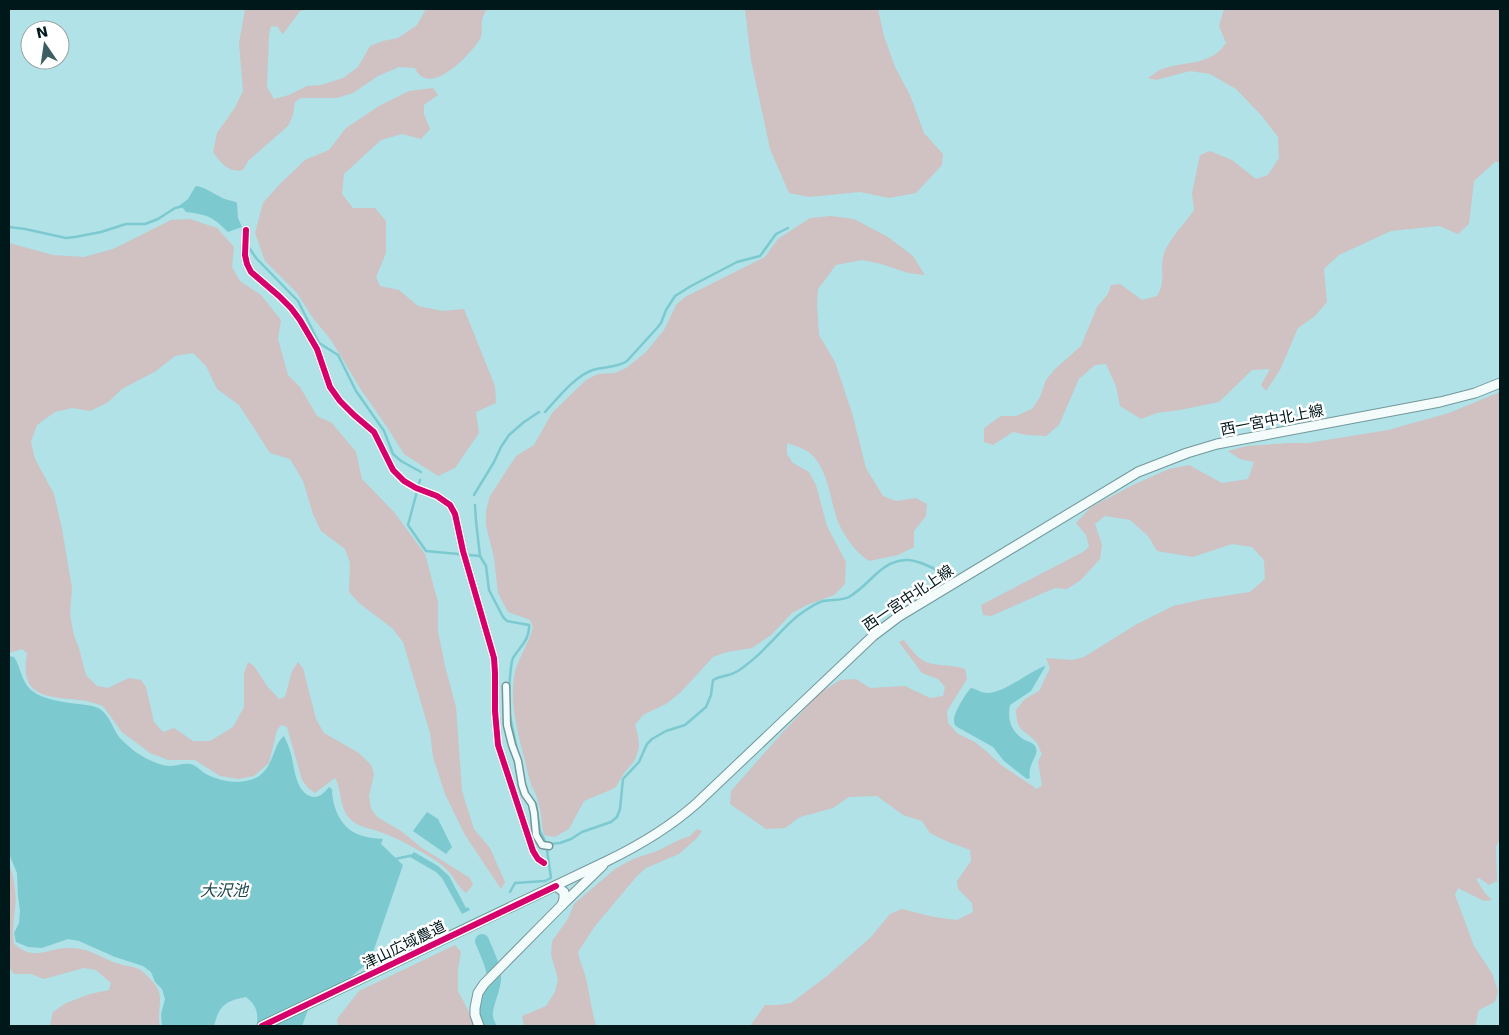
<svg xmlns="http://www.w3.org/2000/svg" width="1509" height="1035" viewBox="0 0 1509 1035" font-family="'DejaVu Sans','Noto Sans JP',sans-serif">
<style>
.green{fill:#d0c1c2}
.water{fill:#7ccad0}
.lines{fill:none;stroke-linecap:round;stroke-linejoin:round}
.stream{stroke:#7ccad0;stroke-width:2.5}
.river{stroke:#7ccad0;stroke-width:14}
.street-casing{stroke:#72979a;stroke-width:9}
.secondary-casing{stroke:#72979a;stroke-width:11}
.street{stroke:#f3fbfb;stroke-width:6}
.secondary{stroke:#f3fbfb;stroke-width:9}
.cycleway-casing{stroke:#fff;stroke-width:9}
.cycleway{stroke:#d6006c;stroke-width:6}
.labels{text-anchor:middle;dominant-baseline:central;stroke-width:5;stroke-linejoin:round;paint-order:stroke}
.street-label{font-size:15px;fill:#00181a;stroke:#fff}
.water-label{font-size:16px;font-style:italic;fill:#1f484c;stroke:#fff}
</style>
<rect width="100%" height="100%" fill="#b0e2e7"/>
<g class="green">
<path d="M 245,9 L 310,9 L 300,11 L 283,34 L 280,31 L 278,27 L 271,26 L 269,35 L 267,87 L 274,99 L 289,95 L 307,86 L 321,85 L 343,78 L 358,67 L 370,46 L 383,41 L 398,38 L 417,25 L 426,9 L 487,9 C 485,12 483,16 482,20 C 481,26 483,33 480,39 C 470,55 429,99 415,68 L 399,67 L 378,76 L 353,93 L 337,98 L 301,98 L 295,102 L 293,115 L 288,126 L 248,161 L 243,170 C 229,174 220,162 213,152 L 217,133 L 234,109 L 243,91 L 239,43 Z"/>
<path d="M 745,9 L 878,9 L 884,36 L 895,67 L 910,95 L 924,133 L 943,154 L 942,165 L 916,193 L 889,198 L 860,192 L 809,197 L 789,193 L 770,149 L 751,60 Z"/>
<path d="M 1224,9 L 1500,9 L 1500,162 L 1495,162 L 1474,181 L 1469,224 L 1458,234 L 1439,226 L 1391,231 L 1339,255 L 1324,269 L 1327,302 L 1315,316 L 1298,328 L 1280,370 L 1266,391 L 1261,385 L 1270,369 L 1252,370 L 1219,402 L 1180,410 L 1157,413 L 1141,419 L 1120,406 L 1116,386 L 1106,364 L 1095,365 L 1079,379 L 1059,425 L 1046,436 L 1027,435 L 1013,432 L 993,445 L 984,442 L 984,428 L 1001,416 L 1016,416 L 1032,409 L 1040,397 L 1046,380 L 1055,369 L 1081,346 L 1097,307 L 1108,294 L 1111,285 L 1120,284 L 1142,300 L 1157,296 C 1166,281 1160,273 1163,257 C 1166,242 1185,224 1194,210 L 1192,193 L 1200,155 L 1210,151 L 1232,160 L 1256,179 L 1268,175 L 1279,158 L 1278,137 L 1262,116 L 1236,89 L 1210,74 L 1190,71 L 1156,80 L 1148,78 C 1153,75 1157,71 1162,69 C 1185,61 1211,66 1226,43 L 1219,26 Z"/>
<path d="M 433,88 L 438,95 L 424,105 L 424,114 L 430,129 L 421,139 L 402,134 L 381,140 L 344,174 L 342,194 L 353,208 L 375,208 L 386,221 L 386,253 L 376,277 L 380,286 L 399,290 L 418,306 L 442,311 L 464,309 L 495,386 L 496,403 L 476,412 L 479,433 L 455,468 L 438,476 L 404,454 L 389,430 L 360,388 L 331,340 L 313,318 L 297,293 L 265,261 L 255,233 L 263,203 L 277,187 L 305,160 L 329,150 L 346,128 L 379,106 L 409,91 Z"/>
<path d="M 831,216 L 854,219 L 888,237 L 913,256 L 925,275 L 908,273 L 881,264 L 862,260 L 836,265 L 818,289 L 817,305 L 819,335 L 835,362 L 852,413 L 866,468 L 883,496 L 896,501 L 916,498 L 927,504 L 926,516 L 914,531 L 914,547 L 898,555 L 869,561 C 855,552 845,537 838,522 C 830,501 828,462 805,450 C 800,447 793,445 787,443 L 787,454 L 793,463 L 809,472 L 816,485 L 827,526 L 846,562 L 845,584 L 834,595 L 807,605 L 792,613 L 771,635 L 752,648 L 727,652 L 713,657 L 681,692 L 666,704 L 643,715 L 635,725 L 638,735 L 639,747 L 635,760 L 625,772 L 615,788 L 584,801 L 569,829 L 555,837 L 544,835 C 541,825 542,815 539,805 C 538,798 535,793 532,787 C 529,779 527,769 525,761 C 518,734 510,705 514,677 C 517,659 529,644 533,627 L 530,620 L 508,612 L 498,593 L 494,558 L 486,525 L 486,511 L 490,496 L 516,456 L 534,445 L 552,413 L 586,380 L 598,374 L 615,373 L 626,368 L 645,353 L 664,330 L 676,305 L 685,297 L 765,257 L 778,239 L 810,218 Z"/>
<path d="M 190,219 L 217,228 L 234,247 L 232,267 L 240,281 L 261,295 L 281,320 L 278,339 L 288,375 L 300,387 L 317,416 L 332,423 L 356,452 L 362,479 L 394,512 L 425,554 L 438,602 L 438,631 L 445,666 L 456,707 L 462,791 L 474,829 L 490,848 L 505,882 L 501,889 L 465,835 L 445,794 L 433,757 L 430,733 L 403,642 L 392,628 L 360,604 L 349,592 L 350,563 L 345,549 L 321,531 L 313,514 L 303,481 L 290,459 L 270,453 L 239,405 L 217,389 L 206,366 L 193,353 L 175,356 L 156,371 L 122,389 L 107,403 L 90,411 L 72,408 L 55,412 L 37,425 L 31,442 L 35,459 L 54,494 L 62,529 L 72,588 L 70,614 L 74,636 L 79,648 L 86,675 L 97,686 L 108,688 L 129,678 L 141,680 L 146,687 L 154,722 L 163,732 L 174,728 L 193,741 L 210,741 L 233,727 L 244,707 L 244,673 L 248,662 L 254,666 L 267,686 L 279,699 L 285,697 L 292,671 L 298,662 L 303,668 L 316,719 L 324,733 L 359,753 L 371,765 L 374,774 L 369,796 L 371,808 L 377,817 L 401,831 L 422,848 L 470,878 L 473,885 L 466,893 C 457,886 454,876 446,869 C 436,859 420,851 407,844 C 400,840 391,836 383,833 C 371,828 358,828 349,818 C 339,806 342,790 335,778 L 315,793 L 308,788 L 302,780 L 287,727 L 281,725 L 277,730 L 269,763 L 254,776 L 238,779 L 220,776 L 195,760 L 168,760 L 150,753 L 122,732 L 103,706 C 95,703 88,701 80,700 C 64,698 35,699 28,681 C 24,672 26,662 27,653 L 22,649 L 9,653 L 9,243 L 53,255 L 84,257 L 113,249 L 171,220 Z"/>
<path d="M 1500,392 L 1500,838 L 1496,847 L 1497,881 L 1489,885 L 1479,878 L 1476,879 L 1485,893 L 1492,900 L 1484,901 L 1458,888 L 1455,895 L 1474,946 L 1492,973 L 1498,991 L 1495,1002 L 1479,1010 L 1475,1026 L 750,1026 L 765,1005 L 777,1005 L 791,1003 L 827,976 L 871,937 L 890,914 L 902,909 L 934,917 L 957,920 L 973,912 L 972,903 L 958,889 L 957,881 L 971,861 L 970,850 L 946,841 L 930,833 L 922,821 L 903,815 L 877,796 L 849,797 L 833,808 L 800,817 L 785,828 L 766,829 L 730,804 L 731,791 L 782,733 L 820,693 L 840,680 L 856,679 L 870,688 L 905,686 L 930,698 L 943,696 L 945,687 L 938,679 L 922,673 L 899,642 L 904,640 C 910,648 917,658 926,662 C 938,667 953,664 965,669 L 967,679 L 947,711 L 948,723 L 958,734 L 975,742 L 986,751 L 1001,765 L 1037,789 L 1042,785 L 1038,762 L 1042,754 C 1040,751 1039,746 1037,743 C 1024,728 1017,734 1016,710 L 1025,699 L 1039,691 L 1050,668 L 1046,658 L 1072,660 L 1084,657 L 1137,624 L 1173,606 L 1204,599 L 1250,592 L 1265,579 L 1264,560 L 1252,547 L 1232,544 L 1193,557 L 1157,551 L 1148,536 L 1130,520 L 1105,516 L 1095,524 L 1102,545 L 1100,559 L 1081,580 L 1067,589 L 1055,588 L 991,616 L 983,615 L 981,605 L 1083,552 L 1089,547 L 1086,535 L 1076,523 L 1091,507 L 1133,485 L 1169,469 L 1189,465 L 1222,483 L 1248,479 L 1254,462 L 1240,459 L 1228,451 L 1247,446 L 1288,443 L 1308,443 L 1388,430 L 1449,413 Z"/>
<path d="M 697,829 L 702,831 L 697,838 L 679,854 L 646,868 L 637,876 L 595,926 L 578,952 C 580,963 585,972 587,983 C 590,997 592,1012 596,1026 L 524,1026 L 522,1016 L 546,1006 L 555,992 L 558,979 L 551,955 L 552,941 L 568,919 L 574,904 L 615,869 L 633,859 L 657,851 L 679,840 L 690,836 Z"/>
<path d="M 9,864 C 14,877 17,894 15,908 C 14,921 12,931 14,944 C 36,962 46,948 69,948 C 87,947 100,957 116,963 C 124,966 135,966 142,971 C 148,976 157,985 159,992 C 162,1000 157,1015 160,1026 L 50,1026 L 53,1012 L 66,1003 L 90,994 L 109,990 L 111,983 L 96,970 L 84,968 L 44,979 L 31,974 L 14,974 L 9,967 Z"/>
<path d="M 455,945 L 461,952 L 458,969 L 458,991 L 467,1008 L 474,1026 L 338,1026 L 337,1019 L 359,991 Z"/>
</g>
<g class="water">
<path d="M 197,186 C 207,188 215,195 225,199 C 229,201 233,200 237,203 L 238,218 L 242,227 L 228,232 C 212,216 208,215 186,212 L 182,207 L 176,208 L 188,199 L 195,187 Z"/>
<path d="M 9,656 L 14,657 C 21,667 21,681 31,690 C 43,700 63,702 78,704 C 86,705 93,705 100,709 C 110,716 112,727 119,737 C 123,741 128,746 133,750 C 142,757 159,766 171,766 C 177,766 184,763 190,764 C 196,765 201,771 206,774 C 219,781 236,784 250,780 C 275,773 271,746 284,736 C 286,741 289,746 290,751 C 295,765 294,794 314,797 C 320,797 325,792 329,787 L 332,789 C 332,808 342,831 363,836 C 369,838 376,838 383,839 L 381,844 L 403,865 L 370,961 L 346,981 L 312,999 L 302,1026 L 257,1026 C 258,1012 257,1006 246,997 C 225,1001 219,1006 214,1026 L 162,1026 L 161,1014 L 165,999 L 162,989 L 155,982 L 151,972 L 143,966 L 115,957 L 79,941 L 68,939 L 42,948 L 28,947 L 16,942 L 14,933 L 19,923 L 20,911 L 18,896 L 17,873 L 9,854 Z"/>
<path d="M 1045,666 L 1045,667 L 1031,691 L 1010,705 C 1007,719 1011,731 1023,739 C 1028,742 1034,742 1036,748 C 1039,756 1027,764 1030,778 L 1027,779 L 1004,761 L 993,747 L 959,728 C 956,726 954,725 954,721 C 953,714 966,693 971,688 C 977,689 981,693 987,693 C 1005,693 1028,672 1045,666 Z"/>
<path d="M 427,812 L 438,819 L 452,847 L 446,854 L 413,831 Z"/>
<path d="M 414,852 L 438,866 L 449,876 L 466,908 L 468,907 L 470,910 L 462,914 L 442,878 L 436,872 L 410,857 Z"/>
</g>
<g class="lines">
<g class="stream">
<path d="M 9,227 L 25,229 L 66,238 L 75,237 L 101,232 L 126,224 L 145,224 L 158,219 L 175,208 L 184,206"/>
<path d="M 248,246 L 256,258 L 298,301 L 319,343 L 338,355 L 356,391 L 384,431 L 393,454 L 401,461 L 421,472"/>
<path d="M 545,412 C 557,399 576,375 593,370 C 605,366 617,368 627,361 L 657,328 L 661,323 L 666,310 L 675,296 L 691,286 L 737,262 L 760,256 L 776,234 L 788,228"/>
<path d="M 420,480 L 408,525 L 426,551 L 480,556"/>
<path d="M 474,495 L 494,462 L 501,447 L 509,435 L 524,422 L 539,412"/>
<path d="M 475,505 L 476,521 L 480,556 L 486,566 L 489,590 L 503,617 L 507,621 L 529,625 C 530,640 520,646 513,658 C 510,665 510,682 509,690"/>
<path d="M 510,716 L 517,750"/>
<path d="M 520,759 L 523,774"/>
<path d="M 549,844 L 560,843 L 571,839 L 582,832 L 611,822 L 617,817 L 620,809 L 623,779 L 639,762 L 647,744 L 652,739 L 666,731 L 685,725 L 706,707 L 711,695 L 713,680 C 722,675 728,677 738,671 C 748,664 759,655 767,646 C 779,635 789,621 803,612 C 809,608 816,603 823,601 C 832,599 841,601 849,597 C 859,591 867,583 875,575 C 899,552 915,559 941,572"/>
<path d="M 395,859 L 414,855"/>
<path d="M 510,892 L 515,883 L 545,881 L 551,878 L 546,843 L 540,831 L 536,804 L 532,799"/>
</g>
<path class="river" d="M 482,941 C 486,951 495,969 494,979 C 493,995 480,1011 489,1026"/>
<defs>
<g id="street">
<path d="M 246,230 L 245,255 L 247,264 L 251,272 L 279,296 L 291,308 L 300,320 L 317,349 L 330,387 L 340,401 L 354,415 L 374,432 L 393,470 L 404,481 L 416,488 L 437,496 L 450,505 L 455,514 L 463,551 L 494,658 L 495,673 L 495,711 L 498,745 L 533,851 L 538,859 L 544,863"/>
<path d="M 506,686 L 507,725 L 512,745 L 518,761 L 522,785 L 525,794 L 532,804 L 534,813 L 536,835 L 542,845 L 549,846"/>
</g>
<g id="secondary">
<path d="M 562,905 L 603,865"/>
<path d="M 262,1026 L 607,861 C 640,845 669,828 697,803 L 873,636 L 898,617 L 1138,472 L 1187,453 L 1217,444 L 1440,402 L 1475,393 L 1500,383"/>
<path d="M 479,1026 L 475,1015 L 475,1008 L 478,993 L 484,984 L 562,905 L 564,899 L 564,892 L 556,886"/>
</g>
</defs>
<use href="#street" class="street-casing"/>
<use href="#secondary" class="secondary-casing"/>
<use href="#street" class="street"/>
<use href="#secondary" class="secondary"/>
<defs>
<g id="cycleway">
<path d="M 246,230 L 245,255 L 247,264 L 251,272 L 279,296 L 291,308 L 300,320 L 317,349 L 330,387 L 340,401 L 354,415 L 374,432 L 393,470 L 404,481 L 416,488 L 437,496 L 450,505 L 455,514 L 463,551 L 494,658 L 495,673 L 495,711 L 498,745 L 533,851 L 538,859 L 544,863"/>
<path d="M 262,1026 L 556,886"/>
</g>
</defs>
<use href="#cycleway" class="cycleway-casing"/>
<use href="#cycleway" class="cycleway"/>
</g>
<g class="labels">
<g class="street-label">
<text transform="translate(1272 420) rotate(-11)">西一宮中北上線</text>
<text transform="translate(908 598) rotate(-34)">西一宮中北上線</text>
<text transform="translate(404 945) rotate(-26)">津山広域農道</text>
</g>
<g class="water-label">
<text x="224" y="890">大沢池</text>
</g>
</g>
<rect width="1509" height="1035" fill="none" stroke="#00181a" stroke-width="20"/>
<g transform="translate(45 45) rotate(347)"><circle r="24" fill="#ffffff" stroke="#99a3a3"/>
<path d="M0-4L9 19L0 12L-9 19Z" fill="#3e5f62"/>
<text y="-8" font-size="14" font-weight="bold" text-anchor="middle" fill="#00181a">N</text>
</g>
</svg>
